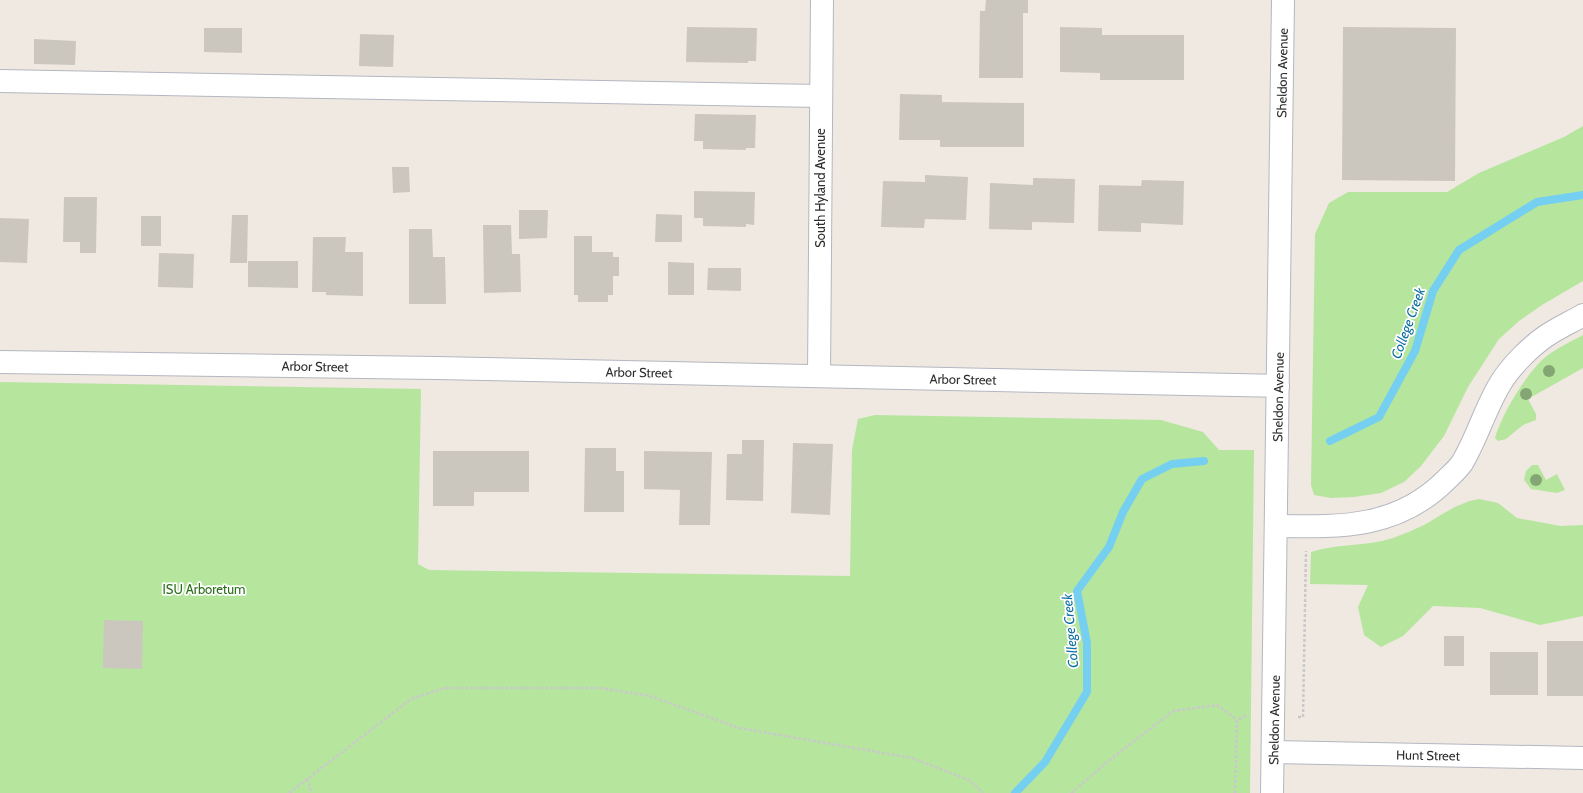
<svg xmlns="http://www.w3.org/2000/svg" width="1583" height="793" viewBox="0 0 1583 793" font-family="Cabin,sans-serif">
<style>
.green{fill:#b6e59e}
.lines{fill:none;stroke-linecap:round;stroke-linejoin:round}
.stream{stroke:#75cff0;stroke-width:8}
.building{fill:#cbc7bf}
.minor-casing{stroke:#b4b7c1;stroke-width:24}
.path{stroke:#c9c9c9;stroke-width:2.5;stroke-dasharray:3 2;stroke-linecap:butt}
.minor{stroke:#fff;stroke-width:22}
.tree{fill:#84a574}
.labels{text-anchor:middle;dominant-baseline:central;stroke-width:3.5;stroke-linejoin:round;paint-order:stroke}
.street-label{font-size:13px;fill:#2e2e2e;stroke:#fff}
.park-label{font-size:13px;fill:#2c6e1b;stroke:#fff}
.water-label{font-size:14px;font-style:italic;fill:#0d6fa3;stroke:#fff}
</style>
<rect width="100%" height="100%" fill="#efe9e1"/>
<g class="green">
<path d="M 1583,126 L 1583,281 L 1542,305 L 1519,321 L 1499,339 L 1468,387 L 1444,436 L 1421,466 L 1404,482 L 1381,493 L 1354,497 L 1331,498 L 1314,495 L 1311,485 L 1315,234 L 1329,203 L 1348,192 L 1447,192 L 1479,173 L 1564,137 Z"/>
<path d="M 1583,335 L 1583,368 L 1528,399 L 1536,414 L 1536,420 L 1523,425 L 1506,439 L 1498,441 L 1495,438 C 1502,414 1525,376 1543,359 C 1555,349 1570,342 1583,335 Z"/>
<path d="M 0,382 L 421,389 L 418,564 L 429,570 L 850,576 L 852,450 L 858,419 L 875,415 L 1161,420 L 1203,432 L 1219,450 L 1254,450 L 1250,793 L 0,793 Z"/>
<path d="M 1532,465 L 1538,465 L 1546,480 L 1557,474 L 1565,490 L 1557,493 L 1531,489 L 1524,480 L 1526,471 Z"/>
<path d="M 1479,499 L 1498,503 L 1517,518 L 1561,526 L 1583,525 L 1583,616 L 1540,625 L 1480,608 L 1433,606 L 1403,636 L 1381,647 L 1364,635 L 1358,607 L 1368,585 L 1310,584 L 1311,552 C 1338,543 1366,547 1393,538 C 1403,534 1414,530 1424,525 C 1442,515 1459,502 1479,499 Z"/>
</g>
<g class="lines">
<g class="stream">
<path d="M 1330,441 L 1379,417 L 1415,351 L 1433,291 L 1459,250 L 1537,202 L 1583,195"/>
<path d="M 1015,793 L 1045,762 L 1087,692 L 1087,643 L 1077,591 L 1109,547 L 1123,512 L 1142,479 L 1172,464 L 1204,461"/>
</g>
</g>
<g class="building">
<path d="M 986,0 L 1028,0 L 1028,13 L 1023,13 L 1023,78 L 979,78 L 980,11 L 985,11 Z"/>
<path d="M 687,27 L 757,28 L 756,61 L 748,61 L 748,63 L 686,62 Z"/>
<path d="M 1060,27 L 1102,28 L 1102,35 L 1184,35 L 1184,80 L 1100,80 L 1100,73 L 1060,72 Z"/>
<path d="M 1343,27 L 1456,28 L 1455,181 L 1342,180 Z"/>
<path d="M 204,28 L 242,28 L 242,53 L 204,52 Z"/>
<path d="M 360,34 L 394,35 L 393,67 L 359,66 Z"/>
<path d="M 34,39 L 76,41 L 75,65 L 34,64 Z"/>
<path d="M 900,94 L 942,95 L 942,102 L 1024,103 L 1024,147 L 940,147 L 940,140 L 899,140 Z"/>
<path d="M 695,114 L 756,115 L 755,148 L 746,148 L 746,150 L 703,149 L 703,141 L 694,141 Z"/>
<path d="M 392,167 L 409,167 L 410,192 L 393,193 Z"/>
<path d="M 925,175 L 968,177 L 966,220 L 925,219 L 924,228 L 881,227 L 883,181 L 925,182 Z"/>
<path d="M 1033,178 L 1075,179 L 1074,223 L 1032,222 L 1032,230 L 989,229 L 990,183 L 1033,185 Z"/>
<path d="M 1142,180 L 1184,181 L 1183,225 L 1141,223 L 1141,232 L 1098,231 L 1099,185 L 1141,186 Z"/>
<path d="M 694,191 L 755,192 L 754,225 L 746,224 L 746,227 L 703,226 L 703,218 L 694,218 Z"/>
<path d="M 64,197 L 97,197 L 96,253 L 80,253 L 80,242 L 63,242 Z"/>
<path d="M 519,210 L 548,210 L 547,238 L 519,239 Z"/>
<path d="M 656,214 L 682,215 L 682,242 L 655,242 Z"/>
<path d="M 232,215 L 248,215 L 247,263 L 230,263 Z"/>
<rect x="141" y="216" width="20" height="30"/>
<path d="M 0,218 L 29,219 L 27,263 L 0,262 Z"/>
<path d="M 483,225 L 511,225 L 512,254 L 520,254 L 521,292 L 484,293 Z"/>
<path d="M 409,229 L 432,229 L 433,257 L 445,257 L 446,304 L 409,304 Z"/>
<path d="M 574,236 L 592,236 L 592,252 L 613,252 L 613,257 L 619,257 L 619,276 L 613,276 L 613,295 L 608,295 L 608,302 L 578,302 L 578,295 L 574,295 Z"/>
<path d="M 313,237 L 346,237 L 345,252 L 363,252 L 363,296 L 326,295 L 326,292 L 312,292 Z"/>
<path d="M 159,253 L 194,254 L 193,288 L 158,287 Z"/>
<path d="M 248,261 L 298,261 L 298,288 L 248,287 Z"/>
<path d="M 668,262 L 694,263 L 694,295 L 668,295 Z"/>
<path d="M 708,268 L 741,268 L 741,291 L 707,290 Z"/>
<path d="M 742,440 L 764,440 L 763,501 L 726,500 L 727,454 L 742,454 Z"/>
<path d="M 793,443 L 833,444 L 830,515 L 791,513 Z"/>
<path d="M 585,448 L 616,448 L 616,471 L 624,471 L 624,512 L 584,512 Z"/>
<path d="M 433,451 L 529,451 L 529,492 L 474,492 L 474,506 L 433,506 Z"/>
<path d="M 644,451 L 712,452 L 710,525 L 679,525 L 680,490 L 644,489 Z"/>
<path d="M 104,620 L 143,621 L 142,669 L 103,668 Z"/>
<rect x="1444" y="636" width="20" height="30"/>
<rect x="1547" y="641" width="36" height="55"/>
<rect x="1490" y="652" width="48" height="43"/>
</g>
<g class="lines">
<defs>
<g id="minor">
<path d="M 0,81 L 821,96"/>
<path d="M 0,362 L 436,368 L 1278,386"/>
<path d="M 819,376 L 822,0"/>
<path d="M 1276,526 C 1340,527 1397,529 1446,480 C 1451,475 1458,469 1462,463 C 1477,438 1485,409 1500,384 C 1510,367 1530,347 1546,336 C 1558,328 1571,322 1583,315"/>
<path d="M 1273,752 L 1583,758"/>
<path d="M 1272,793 L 1283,0"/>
</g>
</defs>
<use href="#minor" class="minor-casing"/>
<g class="path">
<path d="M 1298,717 L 1303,717 L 1306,551"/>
<path d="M 307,779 L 312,793"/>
<path d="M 289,793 L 411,699 L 445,688 L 601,688 L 650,696 L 739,728 L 912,758 L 969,780 L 983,793"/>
<path d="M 1071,793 L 1116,755 L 1173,711 L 1217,705 L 1237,720"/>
<path d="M 1235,793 L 1237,720 L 1247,715"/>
</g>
<use href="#minor" class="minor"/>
</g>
<g class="tree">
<circle cx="1549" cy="371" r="6"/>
<circle cx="1526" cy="394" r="6"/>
<circle cx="1536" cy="480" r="6"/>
</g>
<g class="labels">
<g class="street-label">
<text transform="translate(1282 73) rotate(-89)">Sheldon Avenue</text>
<text transform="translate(820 188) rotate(-90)">South Hyland Avenue</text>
<text transform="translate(315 366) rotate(1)">Arbor Street</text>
<text transform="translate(639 372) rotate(1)">Arbor Street</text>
<text transform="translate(963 379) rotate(1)">Arbor Street</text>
<text transform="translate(1278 397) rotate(-89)">Sheldon Avenue</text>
<text transform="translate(1274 720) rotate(-89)">Sheldon Avenue</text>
<text transform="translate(1428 755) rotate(1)">Hunt Street</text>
</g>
<g class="park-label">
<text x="204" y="589">ISU Arboretum</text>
</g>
<g class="water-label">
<text transform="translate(1408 323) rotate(-70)">College Creek</text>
<text transform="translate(1070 631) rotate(-95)">College Creek</text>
</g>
</g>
</svg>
